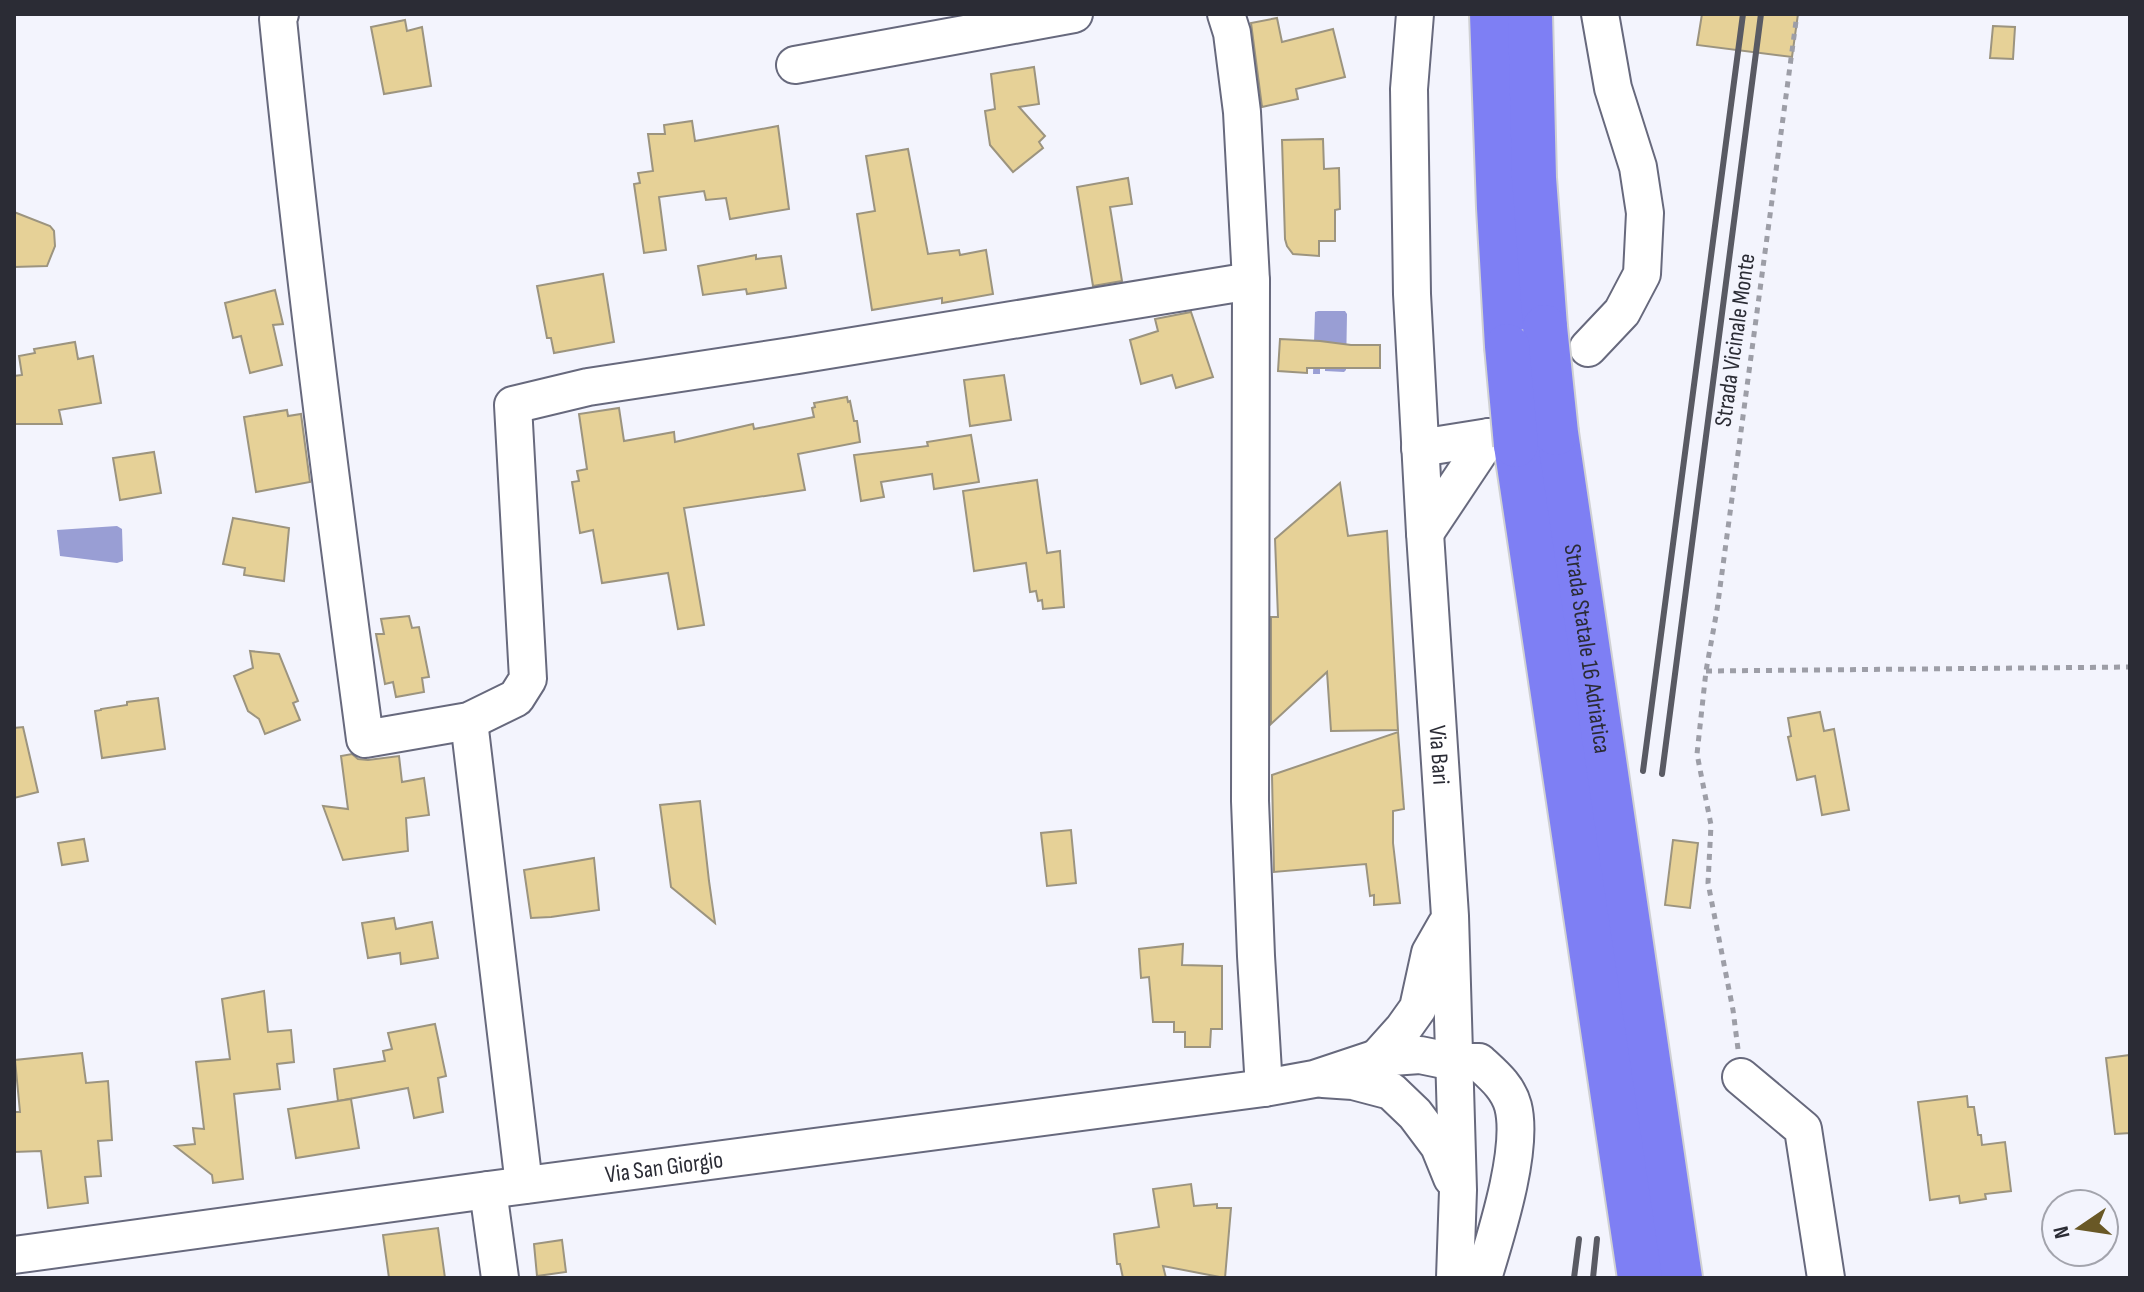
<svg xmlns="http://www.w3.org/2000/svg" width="2144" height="1292" viewBox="0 0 2144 1292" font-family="'Sofia Sans Condensed',sans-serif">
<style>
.water{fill:#999ed4}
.building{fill:#e6d197;stroke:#9c947f;stroke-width:2}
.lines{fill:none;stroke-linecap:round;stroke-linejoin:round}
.minor-casing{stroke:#67697d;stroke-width:40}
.highway-casing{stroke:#d0d1d3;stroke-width:48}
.path{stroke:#9d9ea7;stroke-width:5;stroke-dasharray:6 6;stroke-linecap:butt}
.minor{stroke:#fff;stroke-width:36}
.highway{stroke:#7e7ff4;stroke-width:44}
.rail{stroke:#595a63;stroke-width:6}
.highway-bridge-casing{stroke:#d0d1d3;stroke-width:48;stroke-linecap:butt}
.highway-bridge{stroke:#7e7ff4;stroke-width:44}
.labels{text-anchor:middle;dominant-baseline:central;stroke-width:6;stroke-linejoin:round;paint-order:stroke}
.street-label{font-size:24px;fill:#2b2c35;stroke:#f3f4fd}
</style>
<rect width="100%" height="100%" fill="#f3f4fd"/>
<g class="water">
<path d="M 1318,311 L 1345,311 L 1347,314 L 1346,370 L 1344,372 L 1325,371 L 1325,365 L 1320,365 L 1320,374 L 1313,374 L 1315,312 Z"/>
<path d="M 117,526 L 122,529 L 123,561 L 117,563 L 60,556 L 57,530 Z"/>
</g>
<g class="building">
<path d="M 1702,14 L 1798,14 L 1792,57 L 1697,45 Z"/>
<path d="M 1277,18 L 1282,42 L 1333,29 L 1345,77 L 1296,89 L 1298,99 L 1262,107 L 1251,23 Z"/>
<path d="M 405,20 L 407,31 L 422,27 L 431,86 L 384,94 L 371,27 Z"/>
<path d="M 1993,26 L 2015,27 L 2013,59 L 1990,58 Z"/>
<path d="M 1034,67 L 1039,104 L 1019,107 L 1045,136 L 1039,142 L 1043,148 L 1013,172 L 990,145 L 985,111 L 995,109 L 991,74 Z"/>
<path d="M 692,121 L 695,141 L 778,126 L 789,209 L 730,219 L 726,198 L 706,200 L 704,191 L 659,197 L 666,250 L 644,253 L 634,184 L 640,183 L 638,173 L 653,171 L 648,134 L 665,134 L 664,125 Z"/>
<path d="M 1323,139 L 1324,169 L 1339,168 L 1340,209 L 1335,210 L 1335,241 L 1319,241 L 1319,256 L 1293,254 L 1287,246 L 1285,239 L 1282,140 Z"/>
<path d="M 908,149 L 928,254 L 959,250 L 960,255 L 986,250 L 993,294 L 942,303 L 942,298 L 872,310 L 857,214 L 875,211 L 866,156 Z"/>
<path d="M 1128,178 L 1132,204 L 1110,207 L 1122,281 L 1093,286 L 1077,187 Z"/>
<path d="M 14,212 L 50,226 L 54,231 L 55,246 L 47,266 L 14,267 Z"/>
<path d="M 756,255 L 756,259 L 781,256 L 786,288 L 747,294 L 746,289 L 703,295 L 698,266 Z"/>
<path d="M 603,274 L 614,342 L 554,353 L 551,338 L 547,338 L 537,286 Z"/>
<path d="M 275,290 L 283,324 L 273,325 L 282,365 L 250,373 L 241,336 L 233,338 L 225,303 Z"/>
<path d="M 1191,312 L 1213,377 L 1176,388 L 1172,375 L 1141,384 L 1130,340 L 1158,331 L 1155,319 Z"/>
<path d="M 1280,339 L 1320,341 L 1351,345 L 1380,345 L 1380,368 L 1307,368 L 1307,373 L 1278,371 Z"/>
<path d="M 75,342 L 78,359 L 93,356 L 101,403 L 59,410 L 62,424 L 14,424 L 14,376 L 22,375 L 19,356 L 35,353 L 34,349 Z"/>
<path d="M 1004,375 L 1011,420 L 970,426 L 964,380 Z"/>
<path d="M 847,397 L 848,402 L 850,401 L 854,421 L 857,421 L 860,442 L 798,454 L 805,490 L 684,508 L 704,625 L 678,629 L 668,573 L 602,583 L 593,530 L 580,533 L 572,482 L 579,481 L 577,471 L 587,469 L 579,414 L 619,408 L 624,441 L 674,432 L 675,442 L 753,424 L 754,429 L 814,417 L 812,408 L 815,407 L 814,403 Z"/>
<path d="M 287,410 L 288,416 L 301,414 L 310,482 L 256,492 L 244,417 Z"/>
<path d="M 971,435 L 979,482 L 934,489 L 932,474 L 881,482 L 884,497 L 861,501 L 854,455 L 928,446 L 927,442 Z"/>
<path d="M 154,452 L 161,493 L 120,500 L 113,458 Z"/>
<path d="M 1037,480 L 1047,553 L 1060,551 L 1064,607 L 1043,609 L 1042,600 L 1038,601 L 1036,591 L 1030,592 L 1026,563 L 974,571 L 963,491 Z"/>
<path d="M 1340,483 L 1348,536 L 1387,531 L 1398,730 L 1331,731 L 1327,672 L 1271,724 L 1271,617 L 1278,617 L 1275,539 Z"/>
<path d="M 233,518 L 289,528 L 284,581 L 244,575 L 245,568 L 223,564 Z"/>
<path d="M 409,616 L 412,628 L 419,627 L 429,677 L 422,678 L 424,692 L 396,697 L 393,682 L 385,684 L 376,634 L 384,634 L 381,619 Z"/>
<path d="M 250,651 L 279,654 L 298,701 L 293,703 L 300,720 L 265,734 L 259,719 L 248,711 L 234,676 L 253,668 Z"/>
<path d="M 158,698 L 165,749 L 102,758 L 95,711 L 101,710 L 101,709 L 127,705 L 127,702 Z"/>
<path d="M 1820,712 L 1824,731 L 1834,729 L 1849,810 L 1822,815 L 1815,776 L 1797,780 L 1788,737 L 1791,736 L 1788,718 Z"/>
<path d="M 23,727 L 38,792 L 14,798 L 14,728 Z"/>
<path d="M 1398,732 L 1404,809 L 1393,811 L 1393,843 L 1400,903 L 1374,905 L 1374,895 L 1370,896 L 1366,864 L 1274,872 L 1272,775 Z"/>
<path d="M 352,754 L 358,759 L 368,760 L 399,756 L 402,782 L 424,778 L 429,815 L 406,818 L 408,851 L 343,860 L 323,806 L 348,809 L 341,756 Z"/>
<path d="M 700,801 L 709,881 L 715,923 L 671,887 L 660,805 Z"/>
<path d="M 1071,830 L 1076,883 L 1047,886 L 1041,833 Z"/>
<path d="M 84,839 L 88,861 L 62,865 L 58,843 Z"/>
<path d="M 1673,840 L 1698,843 L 1690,908 L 1665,905 Z"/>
<path d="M 594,858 L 599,910 L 551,917 L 531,918 L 524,870 Z"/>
<path d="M 394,918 L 396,929 L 432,922 L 438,958 L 401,964 L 400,953 L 368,958 L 362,923 Z"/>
<path d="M 1183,944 L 1182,965 L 1222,966 L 1222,1029 L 1211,1029 L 1210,1047 L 1185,1047 L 1185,1032 L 1174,1032 L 1174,1022 L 1153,1022 L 1149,977 L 1141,978 L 1139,949 Z"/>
<path d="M 264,991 L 268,1032 L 291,1030 L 294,1062 L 277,1064 L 280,1089 L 234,1094 L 243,1179 L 213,1183 L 212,1175 L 175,1146 L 195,1144 L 193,1128 L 204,1129 L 196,1062 L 230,1059 L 222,999 Z"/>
<path d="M 435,1024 L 446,1076 L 438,1078 L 443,1112 L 414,1118 L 408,1088 L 338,1101 L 334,1069 L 385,1061 L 383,1051 L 392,1049 L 388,1033 Z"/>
<path d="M 82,1053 L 86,1083 L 108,1081 L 112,1140 L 98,1141 L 101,1176 L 85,1177 L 88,1203 L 48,1208 L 41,1151 L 14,1152 L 14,1112 L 20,1112 L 15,1060 Z"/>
<path d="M 2130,1055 L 2130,1133 L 2115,1134 L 2106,1058 Z"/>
<path d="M 1967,1096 L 1968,1107 L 1974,1107 L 1978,1135 L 1981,1135 L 1982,1145 L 2005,1142 L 2011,1191 L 1985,1194 L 1986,1199 L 1960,1203 L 1959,1196 L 1930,1200 L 1918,1102 Z"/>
<path d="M 351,1099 L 359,1148 L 296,1158 L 288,1109 Z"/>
<path d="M 1191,1184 L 1194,1206 L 1217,1204 L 1217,1208 L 1231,1208 L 1225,1278 L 1163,1266 L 1166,1278 L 1123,1278 L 1120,1264 L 1117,1264 L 1114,1234 L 1159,1227 L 1153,1189 Z"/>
<path d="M 438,1228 L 445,1278 L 389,1278 L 383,1235 Z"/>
<path d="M 562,1240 L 566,1272 L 537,1276 L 534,1244 Z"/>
</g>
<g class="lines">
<defs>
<g id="minor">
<path d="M 280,14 L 278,19 C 302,260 333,499 365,739 L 469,721 L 516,698 L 528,679 L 513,405 L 588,387 L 798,355 L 1251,281"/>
<path d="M 1226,14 L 1232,33 L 1242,112 L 1251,281 L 1250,801 L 1256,956 L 1264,1088"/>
<path id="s1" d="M 1415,14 L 1409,89 L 1412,294 L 1425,533 L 1450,916 L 1458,1190 L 1455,1278"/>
<path d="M 795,65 L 1074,14"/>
<path d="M 1588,348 L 1622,312 L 1642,274 L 1645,213 L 1638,167 L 1613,88 L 1600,14"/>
<path d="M 1420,448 L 1489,437"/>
<path d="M 1425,533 L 1489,437"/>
<path d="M 469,721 L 524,1185"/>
<path d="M 1377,1058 L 1403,1029 L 1418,1008 L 1430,953 L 1446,925"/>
<path d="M 1741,1077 L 1803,1129 L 1826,1278"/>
<path d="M 1323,1079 L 1353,1081 L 1391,1091 L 1415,1114 L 1439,1146 L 1452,1178"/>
<path d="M 488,1190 L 500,1278"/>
<path id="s2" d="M 14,1255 L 488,1190 L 1264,1088 L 1314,1079 L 1377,1058 L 1420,1055 L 1454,1062 L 1479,1062 C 1493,1075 1508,1087 1513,1106 C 1524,1149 1496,1235 1483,1278"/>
</g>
<g id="highway">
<path d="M 1492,14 L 1499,208 L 1507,346"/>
<path d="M 1530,14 L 1534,178 L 1545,327"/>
<path id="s3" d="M 1556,433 L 1680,1278"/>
<path d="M 1516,445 L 1640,1278"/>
</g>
</defs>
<use href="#minor" class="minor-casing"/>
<use href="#highway" class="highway-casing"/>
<g class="path">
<path d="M 1706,671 L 2130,667"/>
<path d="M 1738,1049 L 1733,1010 L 1708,883 L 1711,825 L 1697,754 L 1706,671 L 1717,610 L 1797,14"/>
</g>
<use href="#minor" class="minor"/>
<use href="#highway" class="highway"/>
<g class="rail">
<path d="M 1643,771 L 1743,14"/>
<path d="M 1662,774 L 1761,14"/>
<path d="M 1574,1278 L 1579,1239"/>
<path d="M 1593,1278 L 1597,1239"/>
</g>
<defs>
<g id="highway-bridge">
<path d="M 1545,327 L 1556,433"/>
<path d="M 1507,346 L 1516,445"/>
</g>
</defs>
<use href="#highway-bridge" class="highway-bridge-casing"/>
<use href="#highway-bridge" class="highway-bridge"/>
</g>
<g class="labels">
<g class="street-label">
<text transform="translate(1735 340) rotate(-82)">Strada Vicinale Monte</text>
<text stroke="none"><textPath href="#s3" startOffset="218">Strada Statale 16 Adriatica</textPath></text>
<text stroke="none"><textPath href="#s1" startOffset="742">Via Bari</textPath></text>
<text stroke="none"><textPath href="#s2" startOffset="656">Via San Giorgio</textPath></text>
</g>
</g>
<rect width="2144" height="1292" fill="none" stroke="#2b2c35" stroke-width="32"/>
<g transform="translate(2080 1228) rotate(257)"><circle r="38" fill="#f3f4fd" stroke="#a3a4ad" stroke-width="2"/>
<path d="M0-6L14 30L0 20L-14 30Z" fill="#695826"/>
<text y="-12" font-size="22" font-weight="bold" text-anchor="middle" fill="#2b2c35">N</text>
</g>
</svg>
